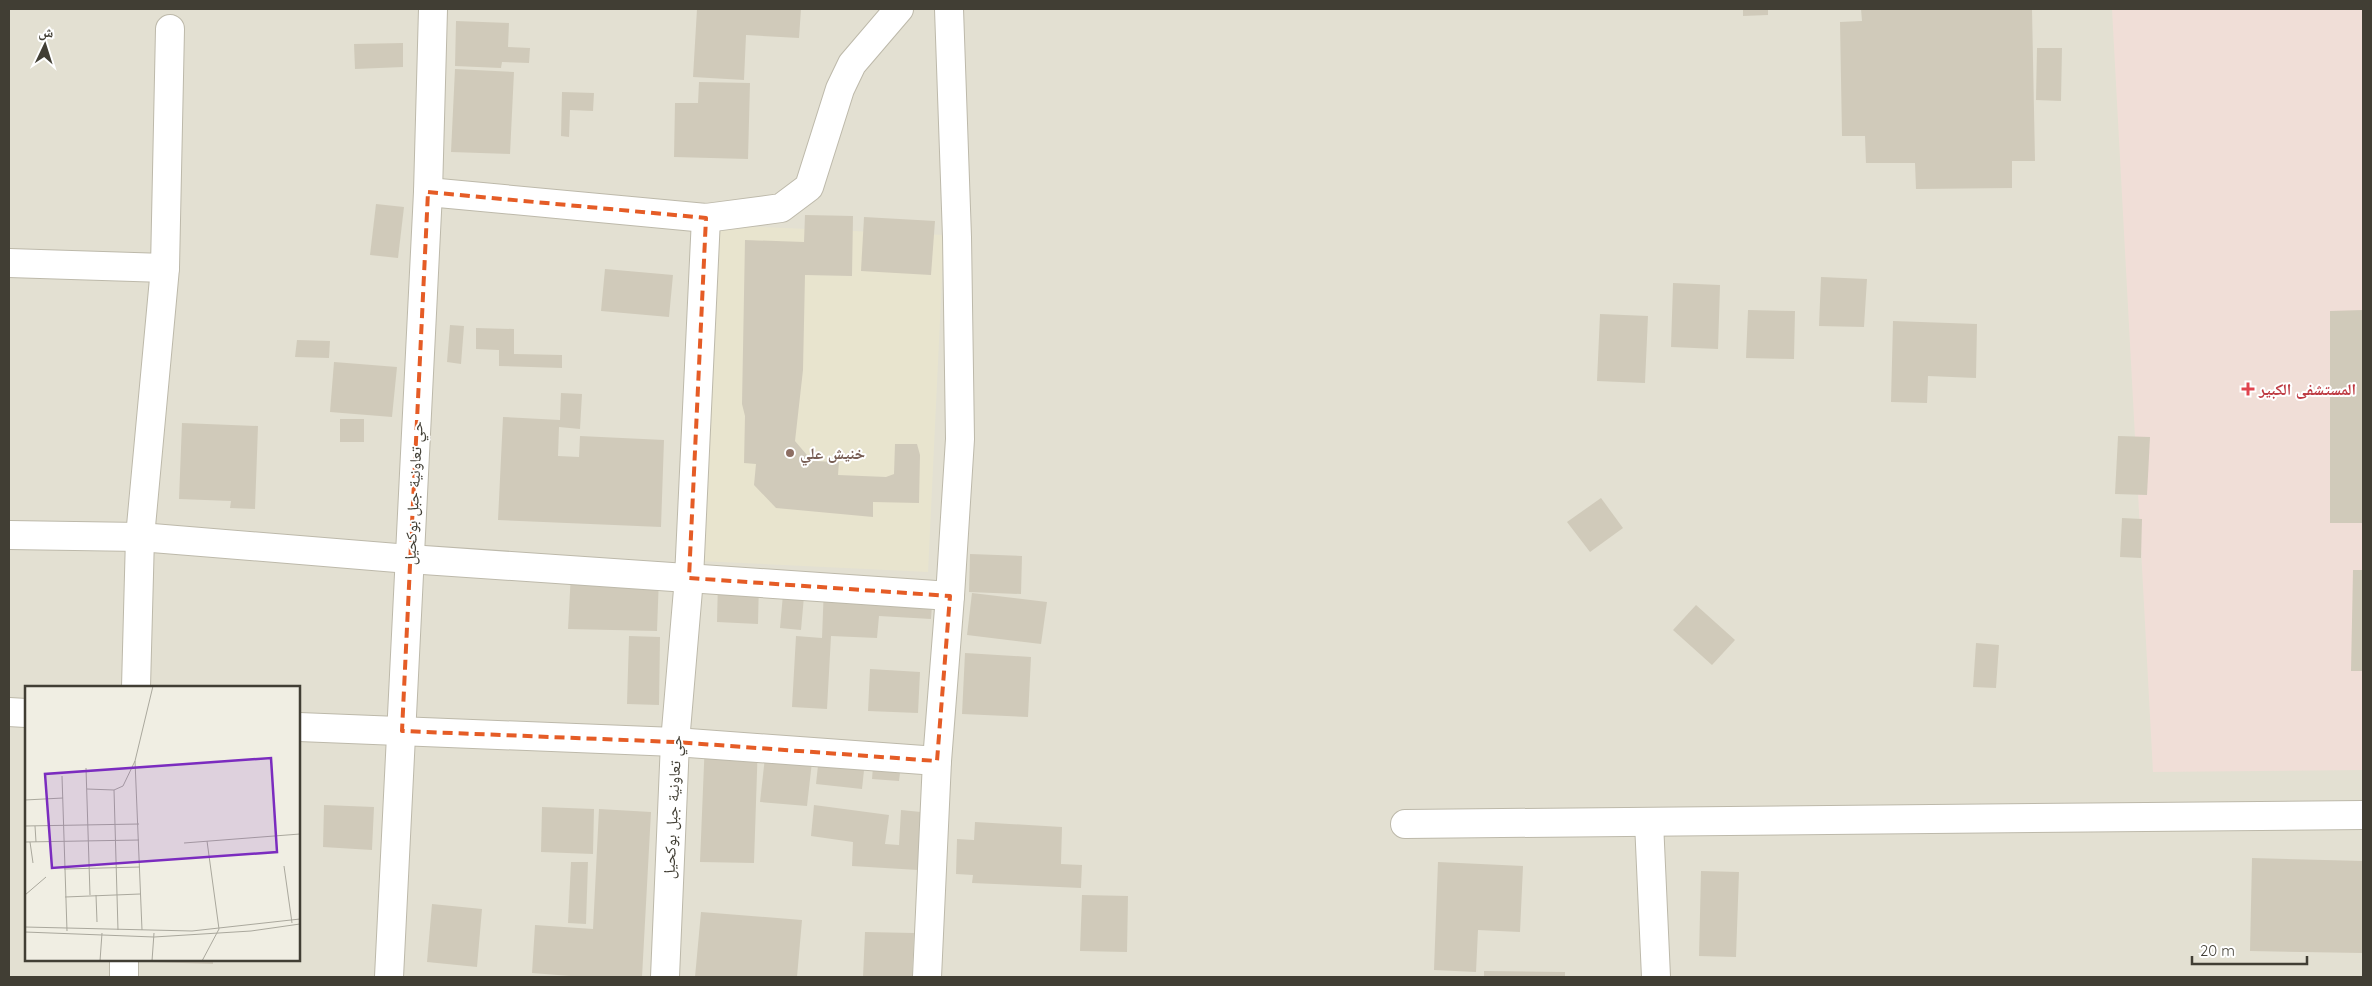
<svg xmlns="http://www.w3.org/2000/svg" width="2372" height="986" viewBox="0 0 2372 986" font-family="Quicksand,'Noto Naskh Arabic',sans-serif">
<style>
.residential{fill:#e3e0d2;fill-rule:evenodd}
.education{fill:#e8e4ce}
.medical{fill:#f0ded7}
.building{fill:#d0caba}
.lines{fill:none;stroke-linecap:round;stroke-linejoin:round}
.minor-casing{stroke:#bdb9aa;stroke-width:30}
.minor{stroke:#fff;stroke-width:28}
.marked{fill:none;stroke:#e55c26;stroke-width:4;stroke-dasharray:10 6;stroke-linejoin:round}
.health-dot{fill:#e0444e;stroke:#fff;stroke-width:2}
.education-dot{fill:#8d6e63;stroke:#fff;stroke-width:2}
.labels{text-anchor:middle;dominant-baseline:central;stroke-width:4;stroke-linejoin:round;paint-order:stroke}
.health-label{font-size:16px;font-weight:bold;fill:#be3a42;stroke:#fff;text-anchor:start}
.education-label{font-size:16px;font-weight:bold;fill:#785e54;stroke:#fff;text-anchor:start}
.street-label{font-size:16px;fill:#413e34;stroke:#fff}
.inset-road{fill:none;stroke:#aaa89d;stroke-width:1}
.view{fill:#7b2cbf;fill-opacity:0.15;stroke:#7b2cbf;stroke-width:2.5}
.inset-edge{fill:none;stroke:#413e34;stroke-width:2.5}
</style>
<rect width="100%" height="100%" fill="#f0eee3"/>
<path class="residential" d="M 9,9 L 2363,9 L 2363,977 L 9,977 ZM 26,687 L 299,687 L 299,960 L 26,960 Z"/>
<path class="education" d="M 715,225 L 944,235 L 928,572 L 699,561 Z"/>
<path class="medical" d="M 2112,9 L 2363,9 L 2363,770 L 2153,772 Z"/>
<g class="building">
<path d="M 697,9 L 801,9 L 799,38 L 746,35 L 744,80 L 693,77 Z"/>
<path d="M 1743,9 L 1768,9 L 1768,15 L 1743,16 Z"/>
<path d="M 1861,9 L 2032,9 L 2035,161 L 2012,161 L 2012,188 L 1916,189 L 1915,163 L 1866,163 L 1865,136 L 1842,136 L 1840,22 L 1862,21 Z"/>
<path d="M 456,21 L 509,23 L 508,47 L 530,48 L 529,63 L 502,62 L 501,68 L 455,66 Z"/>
<path d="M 403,43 L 403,67 L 355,69 L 354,44 Z"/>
<path d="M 2037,48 L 2062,48 L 2061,101 L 2036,100 Z"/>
<path d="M 455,69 L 514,72 L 510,154 L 451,152 Z"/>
<path d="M 699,82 L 750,83 L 748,159 L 674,157 L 675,103 L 698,103 Z"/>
<path d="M 562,92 L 594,93 L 593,111 L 570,110 L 569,137 L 561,136 Z"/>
<path d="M 376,204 L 404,207 L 398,258 L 370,255 Z"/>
<path d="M 805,215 L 853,216 L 852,276 L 805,275 L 803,370 L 795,441 L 812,461 L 839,462 L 838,475 L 886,477 L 894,474 L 895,444 L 917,444 L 920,455 L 919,503 L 873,502 L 873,517 L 776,508 L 754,485 L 756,464 L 744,463 L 745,416 L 742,404 L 745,240 L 804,242 Z"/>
<path d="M 864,217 L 935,221 L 931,275 L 861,271 Z"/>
<path d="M 605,269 L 673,275 L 669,317 L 601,311 Z"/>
<path d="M 1821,277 L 1867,279 L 1864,327 L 1819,326 Z"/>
<path d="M 1673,283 L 1720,285 L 1718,349 L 1671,347 Z"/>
<path d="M 1748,310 L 1795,311 L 1794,359 L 1746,358 Z"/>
<path d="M 2363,310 L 2363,523 L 2330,523 L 2330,311 Z"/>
<path d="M 1600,314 L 1648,316 L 1645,383 L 1597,381 Z"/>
<path d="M 1893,321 L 1977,324 L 1976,378 L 1928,376 L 1927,403 L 1891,402 Z"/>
<path d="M 450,325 L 464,326 L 461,364 L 447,362 Z"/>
<path d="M 476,328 L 514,329 L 514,354 L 562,355 L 562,368 L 499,366 L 499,350 L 476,349 Z"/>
<path d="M 297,340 L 330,341 L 329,358 L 295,357 Z"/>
<path d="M 334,362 L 397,367 L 392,417 L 330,412 Z"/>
<path d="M 561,393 L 582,394 L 580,429 L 559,427 L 558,456 L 579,457 L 580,436 L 664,440 L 661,527 L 498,520 L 503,417 L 560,420 Z"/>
<rect x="340" y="419" width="24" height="23"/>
<path d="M 182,423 L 258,426 L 255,509 L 230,508 L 231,501 L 179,499 Z"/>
<path d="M 2118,436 L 2150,437 L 2147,495 L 2115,494 Z"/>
<path d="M 1601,498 L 1623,528 L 1590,552 L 1567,522 Z"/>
<path d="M 2122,518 L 2142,519 L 2141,558 L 2120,557 Z"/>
<path d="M 970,554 L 1022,556 L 1021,594 L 969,592 Z"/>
<path d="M 2353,570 L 2363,570 L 2363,671 L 2351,671 Z"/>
<path d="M 571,573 L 659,577 L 657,631 L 568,629 Z"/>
<path d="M 718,581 L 759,582 L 758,624 L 717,622 Z"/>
<path d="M 784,583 L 805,585 L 801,630 L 780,628 Z"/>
<path d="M 824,586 L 933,591 L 931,619 L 879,616 L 877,638 L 831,636 L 827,709 L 792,707 L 796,636 L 822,638 Z"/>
<path d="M 972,593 L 1047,602 L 1041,644 L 967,635 Z"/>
<path d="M 1696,605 L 1735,640 L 1712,665 L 1673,630 Z"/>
<path d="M 629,636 L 660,637 L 659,705 L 627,704 Z"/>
<path d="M 1976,643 L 1999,645 L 1996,688 L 1973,687 Z"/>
<path d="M 965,653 L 1031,657 L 1028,717 L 962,714 Z"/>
<path d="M 870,669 L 920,672 L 918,713 L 868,711 Z"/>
<path d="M 767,739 L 814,744 L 807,806 L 760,802 Z"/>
<path d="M 705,740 L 758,742 L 754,863 L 700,862 Z"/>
<path d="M 820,747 L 866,752 L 862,789 L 816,784 Z"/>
<path d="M 874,754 L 902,757 L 899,781 L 872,779 Z"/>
<path d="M 324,805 L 374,807 L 372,850 L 323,847 Z"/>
<path d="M 814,805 L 889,815 L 885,844 L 899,845 L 901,810 L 921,812 L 918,870 L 852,866 L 853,842 L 811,836 Z"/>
<path d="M 542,807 L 594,809 L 593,854 L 541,852 Z"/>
<path d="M 599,809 L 651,812 L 642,977 L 583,977 L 532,973 L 535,925 L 593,929 Z"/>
<path d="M 975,822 L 1062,827 L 1061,864 L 1082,865 L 1081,888 L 972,883 L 973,875 L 956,874 L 957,839 L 974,840 Z"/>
<path d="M 2252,858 L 2363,861 L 2363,953 L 2250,951 Z"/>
<path d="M 571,862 L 588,862 L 586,924 L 568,923 Z"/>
<path d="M 1438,862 L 1523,866 L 1520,932 L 1478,930 L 1476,972 L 1434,970 Z"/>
<path d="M 1701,871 L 1739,872 L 1736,957 L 1699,956 Z"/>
<path d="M 1082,895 L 1128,896 L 1127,952 L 1080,951 Z"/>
<path d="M 432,904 L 482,909 L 477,967 L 427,962 Z"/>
<path d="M 701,912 L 802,920 L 797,977 L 695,977 Z"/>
<path d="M 865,932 L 914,933 L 912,977 L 863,977 Z"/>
<path d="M 152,960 L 213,960 L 213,964 L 152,962 Z"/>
<path d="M 1484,971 L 1565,972 L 1565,977 L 1484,977 Z"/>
</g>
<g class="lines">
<defs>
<g id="minor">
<path d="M 428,192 L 706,218 L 781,208 L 809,187 L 840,89 L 852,64 L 899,9"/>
<path d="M 9,263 L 165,268"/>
<path d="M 9,535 L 140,537 L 409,559 L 950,596"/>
<path d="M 136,687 L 140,537 L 165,268 L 170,29"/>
<path d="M 9,712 L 26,713"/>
<path d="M 299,727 L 675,742 L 937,761"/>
<path d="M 1649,822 L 1656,977"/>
<path d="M 1405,824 L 2363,815"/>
<path d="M 124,977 L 124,960"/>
<path d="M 389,977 L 428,192 L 433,9"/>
<path d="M 665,977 L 675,742 L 689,578 L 706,218"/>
<path d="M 927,977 L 937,761 L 950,596 L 960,439 L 957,237 L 949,9"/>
</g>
</defs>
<use href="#minor" class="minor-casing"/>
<use href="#minor" class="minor"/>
</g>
<path class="marked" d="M 428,192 L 706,218 L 689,578 L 950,596 L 937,761 L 675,742 L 402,731 Z"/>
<path class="health-dot" d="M2245.5 381.5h5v5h5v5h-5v5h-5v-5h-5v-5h5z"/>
<circle class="education-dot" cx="790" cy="453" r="5"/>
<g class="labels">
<g class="health-label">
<text x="2259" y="389">المستشفى الكبير</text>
</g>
<g class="education-label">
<text x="800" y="453">خنيش علي</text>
</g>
<g class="street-label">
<text transform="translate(413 493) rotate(-87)">حي تعاونية جبل بوكحيل</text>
<text transform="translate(672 807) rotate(-87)">حي تعاونية جبل بوكحيل</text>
</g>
</g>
<g transform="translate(25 686)">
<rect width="275" height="275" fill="#f0eee3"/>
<path class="inset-road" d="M 110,75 L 117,244M 61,82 L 65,209M 37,90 L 42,245M 62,103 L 89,104 L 98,100 L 110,75 L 128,0M 89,104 L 93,244M 0,114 L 38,112M 0,140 L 114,138M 10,140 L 11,156M 0,156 L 114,154M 5,156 L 8,177M 159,157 L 275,148M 259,180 L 267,237M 39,183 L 115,181M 0,209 L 21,191M 71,209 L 72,236M 40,211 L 115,208M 0,241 L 167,245 L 275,233M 0,246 L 129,251 L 226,245 L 275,238M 75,275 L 77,247M 127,275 L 129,247M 177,275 L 194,243 L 182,155"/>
<path class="view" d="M 246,72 L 252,166 L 27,182 L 20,88 Z"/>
<rect width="275" height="275" class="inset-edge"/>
</g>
<rect width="2372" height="986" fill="none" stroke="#413e34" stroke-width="20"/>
<g transform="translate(45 45) rotate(4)" stroke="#ffffff" stroke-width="4" paint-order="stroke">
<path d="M0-4L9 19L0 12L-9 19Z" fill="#413e34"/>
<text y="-8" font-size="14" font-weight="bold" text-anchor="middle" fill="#413e34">ش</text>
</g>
<path d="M2192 956v8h115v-8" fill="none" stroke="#413e34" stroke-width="2.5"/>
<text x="2200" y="956" font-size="15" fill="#413e34" stroke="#ffffff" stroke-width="4" paint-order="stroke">20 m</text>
</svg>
